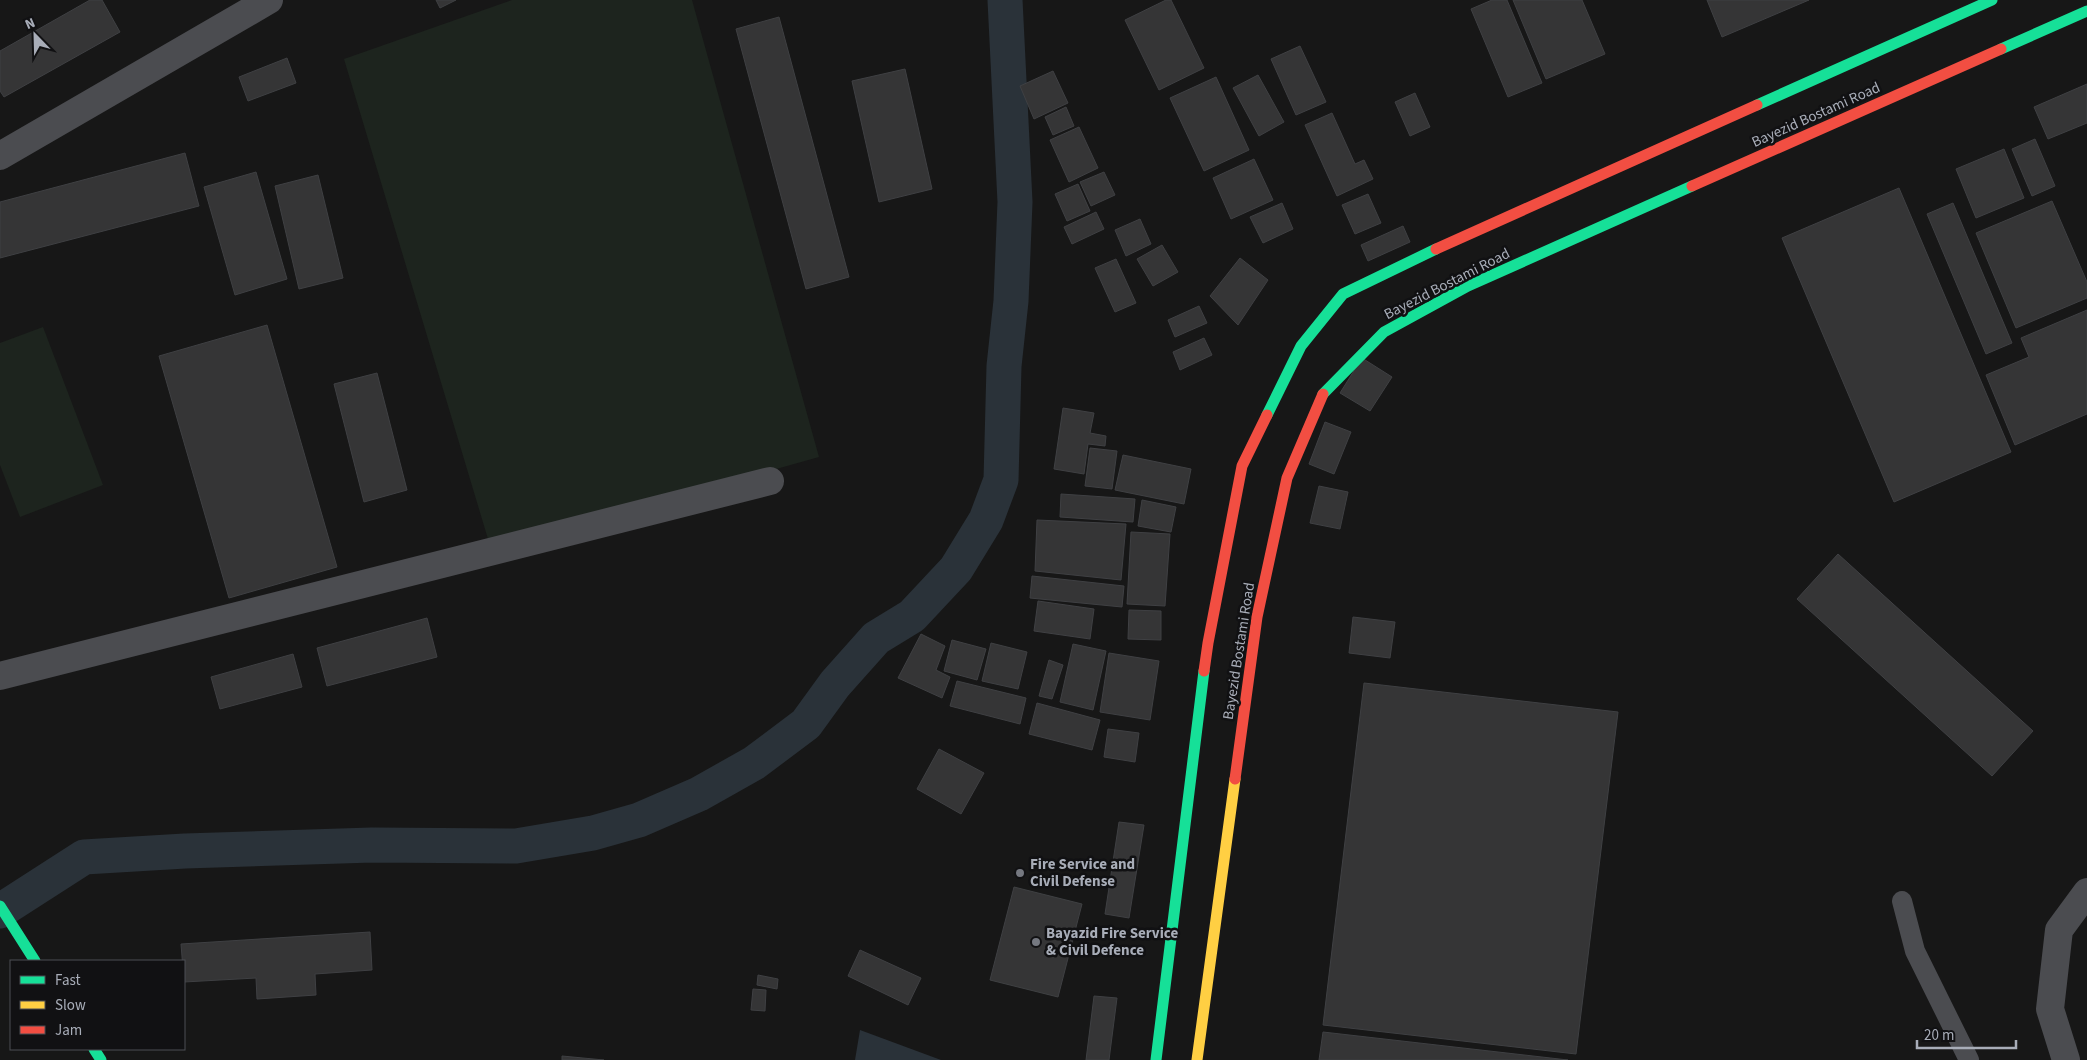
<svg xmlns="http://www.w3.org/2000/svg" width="2087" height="1060" viewBox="0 0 2087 1060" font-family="'Source Sans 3',sans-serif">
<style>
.green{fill:#1d241e}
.water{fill:#2a3239}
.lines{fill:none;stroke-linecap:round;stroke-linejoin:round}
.canal{stroke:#2a3239;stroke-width:35}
.building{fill:#353536;stroke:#3f4043}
.lane{stroke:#4b4c50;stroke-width:20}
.street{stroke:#4b4c50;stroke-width:28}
.fast{stroke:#16e098;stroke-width:11}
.slow{stroke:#ffcf43;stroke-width:11}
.jam{stroke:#f24e42;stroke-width:11}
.poi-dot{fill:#757880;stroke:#111113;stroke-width:2}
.labels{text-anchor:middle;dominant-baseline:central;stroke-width:5;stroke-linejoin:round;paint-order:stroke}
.street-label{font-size:15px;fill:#a8adb8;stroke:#111113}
.poi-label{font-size:15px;font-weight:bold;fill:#a8adb8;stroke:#111113;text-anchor:start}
</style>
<rect width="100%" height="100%" fill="#171717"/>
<g class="green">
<path d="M 512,0 L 692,0 L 819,457 L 491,549 L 344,59 Z"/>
<path d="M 43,327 L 103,485 L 20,517 L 0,465 L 0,343 Z"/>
</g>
<path class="water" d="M 860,1030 L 941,1060 L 855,1060 Z"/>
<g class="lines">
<path class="canal" d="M 0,911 L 84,857 L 185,851 L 372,845 L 516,846 L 593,833 L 639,820 L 699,794 L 754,763 L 806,724 L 835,684 L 876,638 L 912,616 L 956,569 L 986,520 L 1001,480 L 1004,366 L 1011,301 L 1015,202 L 1005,0"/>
</g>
<g class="building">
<path d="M 90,0 L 102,0 L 120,32 L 4,97 L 0,91 L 0,51 Z"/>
<path d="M 436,0 L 456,0 L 440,8 Z"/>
<path d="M 1166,0 L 1171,0 L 1204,68 L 1159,90 L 1125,20 Z"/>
<path d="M 1492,0 L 1507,0 L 1542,83 L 1508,97 L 1471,9 Z"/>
<path d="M 1513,0 L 1582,0 L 1605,54 L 1546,79 Z"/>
<path d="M 1707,0 L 1809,0 L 1722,37 Z"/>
<path d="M 779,17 L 849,277 L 806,289 L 736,29 Z"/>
<path d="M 1300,46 L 1326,102 L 1296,115 L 1271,59 Z"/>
<path d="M 287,58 L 296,83 L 248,101 L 239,77 Z"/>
<path d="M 905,69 L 932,189 L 879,202 L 852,81 Z"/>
<path d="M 1053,71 L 1068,103 L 1034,119 L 1020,86 Z"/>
<path d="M 1258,75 L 1284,122 L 1259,136 L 1233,88 Z"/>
<path d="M 1216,77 L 1249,150 L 1204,171 L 1170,98 Z"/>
<path d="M 2087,84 L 2087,123 L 2048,139 L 2034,107 Z"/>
<path d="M 1415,93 L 1430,127 L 1410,136 L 1395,102 Z"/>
<path d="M 1066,107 L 1074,126 L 1053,135 L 1045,117 Z"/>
<path d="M 1332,113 L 1355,164 L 1364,160 L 1373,179 L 1337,196 L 1305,125 Z"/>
<path d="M 1079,127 L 1098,168 L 1069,182 L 1050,140 Z"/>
<path d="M 2035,139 L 2055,186 L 2032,196 L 2012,149 Z"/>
<path d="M 2004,149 L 2024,198 L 1976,218 L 1956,169 Z"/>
<path d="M 185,153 L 199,206 L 0,258 L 0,202 Z"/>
<path d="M 1254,159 L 1273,200 L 1231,219 L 1213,178 Z"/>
<path d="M 256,172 L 287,279 L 235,295 L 204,187 Z"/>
<path d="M 1104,172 L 1115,195 L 1091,206 L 1080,182 Z"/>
<path d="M 318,175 L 343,278 L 299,289 L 275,186 Z"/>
<path d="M 1078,184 L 1090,211 L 1067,221 L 1055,194 Z"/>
<path d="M 1899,188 L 2011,452 L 1894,502 L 1782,238 Z"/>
<path d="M 1368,194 L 1381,223 L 1355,234 L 1342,205 Z"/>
<path d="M 2052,201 L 2087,282 L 2087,298 L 2016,328 L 1976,233 Z"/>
<path d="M 1282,203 L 1293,229 L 1263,243 L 1250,217 Z"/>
<path d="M 1953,203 L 2012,343 L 1986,354 L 1927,214 Z"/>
<path d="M 1096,212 L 1104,229 L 1072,244 L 1064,227 Z"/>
<path d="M 1140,219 L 1151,244 L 1126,256 L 1115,230 Z"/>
<path d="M 1403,226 L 1410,242 L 1368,261 L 1361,245 Z"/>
<path d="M 1162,245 L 1178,272 L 1153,286 L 1137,259 Z"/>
<path d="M 1240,258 L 1268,280 L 1238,325 L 1210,296 Z"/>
<path d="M 1116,259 L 1136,303 L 1115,312 L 1095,268 Z"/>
<path d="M 1199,306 L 1207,323 L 1175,337 L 1168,320 Z"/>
<path d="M 2087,310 L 2087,414 L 2015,445 L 1986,375 L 2029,357 L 2021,338 Z"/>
<path d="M 267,325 L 337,567 L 229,598 L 159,356 Z"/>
<path d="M 1204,338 L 1212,355 L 1180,370 L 1173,352 Z"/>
<path d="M 1362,358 L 1392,377 L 1370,411 L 1340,393 Z"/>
<path d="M 377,373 L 407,490 L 364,502 L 334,384 Z"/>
<path d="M 1063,408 L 1094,413 L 1090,433 L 1106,436 L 1105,446 L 1088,444 L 1084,474 L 1054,469 Z"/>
<path d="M 1325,422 L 1351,432 L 1334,474 L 1309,464 Z"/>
<path d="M 1090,448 L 1117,451 L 1112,489 L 1085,486 Z"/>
<path d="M 1123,455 L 1191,469 L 1184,504 L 1115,490 Z"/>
<path d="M 1319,486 L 1348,492 L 1340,529 L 1310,523 Z"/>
<path d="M 1061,494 L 1135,499 L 1133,522 L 1060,517 Z"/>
<path d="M 1142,500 L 1176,507 L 1171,532 L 1138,526 Z"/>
<path d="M 1037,520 L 1126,524 L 1121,580 L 1035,571 Z"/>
<path d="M 1131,532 L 1170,534 L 1165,606 L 1127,604 Z"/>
<path d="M 1838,554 L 2033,731 L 1992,776 L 1797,599 Z"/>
<path d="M 1032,576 L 1124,586 L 1122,607 L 1030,598 Z"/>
<path d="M 1038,601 L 1094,609 L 1090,639 L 1034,631 Z"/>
<path d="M 1129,610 L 1161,611 L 1161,640 L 1128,639 Z"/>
<path d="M 1353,617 L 1395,622 L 1390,658 L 1349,653 Z"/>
<path d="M 427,618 L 437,657 L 327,686 L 317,648 Z"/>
<path d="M 921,634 L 945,646 L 936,670 L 950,677 L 942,698 L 898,678 Z"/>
<path d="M 952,640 L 986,649 L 977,680 L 944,671 Z"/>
<path d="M 991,643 L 1027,652 L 1018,689 L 982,681 Z"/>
<path d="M 1073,644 L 1106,651 L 1093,710 L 1060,702 Z"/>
<path d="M 1109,653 L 1159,661 L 1150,720 L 1100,712 Z"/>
<path d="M 293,654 L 302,687 L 220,709 L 211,677 Z"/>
<path d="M 1049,660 L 1063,665 L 1052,699 L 1039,696 Z"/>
<path d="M 957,681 L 1026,698 L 1020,724 L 950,706 Z"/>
<path d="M 1364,683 L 1618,712 L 1576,1054 L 1323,1025 Z"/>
<path d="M 1037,703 L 1100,720 L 1092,750 L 1029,734 Z"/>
<path d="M 1108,729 L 1139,733 L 1135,762 L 1104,757 Z"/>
<path d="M 939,749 L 984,773 L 961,814 L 917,789 Z"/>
<path d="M 1119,822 L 1144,825 L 1129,918 L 1105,914 Z"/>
<path d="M 1014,887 L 1082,904 L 1058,997 L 990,980 Z"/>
<path d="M 370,932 L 372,970 L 315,974 L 316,995 L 257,999 L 256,978 L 184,982 L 181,944 Z"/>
<path d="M 860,950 L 921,978 L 908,1005 L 848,976 Z"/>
<path d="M 758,975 L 778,979 L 777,989 L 757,985 Z"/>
<path d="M 753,989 L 766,990 L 765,1011 L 751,1010 Z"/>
<path d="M 1094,996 L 1117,998 L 1109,1060 L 1086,1060 Z"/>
<path d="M 1323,1032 L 1568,1060 L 1319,1060 Z"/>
<path d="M 562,1056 L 604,1060 L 562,1060 Z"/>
</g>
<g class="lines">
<path class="lane" d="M 1902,901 L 1915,951 L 1969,1060"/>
<g class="street">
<path d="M 0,156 L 269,0"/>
<path d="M 0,676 L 770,481"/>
<path d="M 2066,1060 L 2050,1009 L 2059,930 L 2087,892"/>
</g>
<g class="fast">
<path d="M 2001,49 L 2087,11"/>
<path d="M 1757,105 L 1992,0"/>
<path d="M 1323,394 L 1384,332 L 1468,286 L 1692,186"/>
<path d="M 1267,415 L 1301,346 L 1343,294 L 1436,249"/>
<path d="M 0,906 L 35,961"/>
<path d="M 94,1049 L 101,1060"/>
<path d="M 1156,1060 L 1204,671"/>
</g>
<path class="slow" d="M 1197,1060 L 1235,779"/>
<g class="jam">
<path d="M 1692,186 L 2001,49"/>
<path d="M 1436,249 L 1757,105"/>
<path d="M 1204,671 L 1208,643 L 1242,466 L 1267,415"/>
<path d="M 1235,779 L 1257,617 L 1287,478 L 1323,394"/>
</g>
</g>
<g class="poi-dot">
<circle cx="1020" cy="873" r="5"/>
<circle cx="1036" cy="942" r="5"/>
</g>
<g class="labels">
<g class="street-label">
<text transform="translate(1816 115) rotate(-24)">Bayezid Bostami Road</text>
<text transform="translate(1447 284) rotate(-27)">Bayezid Bostami Road</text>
<text transform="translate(1239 651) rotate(-81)">Bayezid Bostami Road</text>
</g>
<g class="poi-label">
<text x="1030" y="864">Fire Service and<tspan x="1030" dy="17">Civil Defense</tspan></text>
<text x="1046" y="933">Bayazid Fire Service<tspan x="1046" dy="17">&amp; Civil Defence</tspan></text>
</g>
</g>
<rect x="10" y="960" width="175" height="90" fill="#111113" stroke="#4d4f55"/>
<rect x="20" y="976" width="25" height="8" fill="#16e098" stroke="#4d4f55"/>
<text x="55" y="985" font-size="15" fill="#a8adb8">Fast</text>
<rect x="20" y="1001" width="25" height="8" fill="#ffcf43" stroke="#4d4f55"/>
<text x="55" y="1010" font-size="15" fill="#a8adb8">Slow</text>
<rect x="20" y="1026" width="25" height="8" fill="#f24e42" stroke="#4d4f55"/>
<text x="55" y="1035" font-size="15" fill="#a8adb8">Jam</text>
<g transform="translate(35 35) rotate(337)" stroke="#111113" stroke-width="4" paint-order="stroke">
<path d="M0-4L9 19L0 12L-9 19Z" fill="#a8adb8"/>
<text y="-8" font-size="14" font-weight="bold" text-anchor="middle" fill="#a8adb8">N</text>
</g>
<path d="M1917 1040v8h99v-8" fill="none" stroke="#a8adb8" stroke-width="2.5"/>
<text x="1924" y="1040" font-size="15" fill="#a8adb8" stroke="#111113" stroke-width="4" paint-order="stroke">20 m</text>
</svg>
